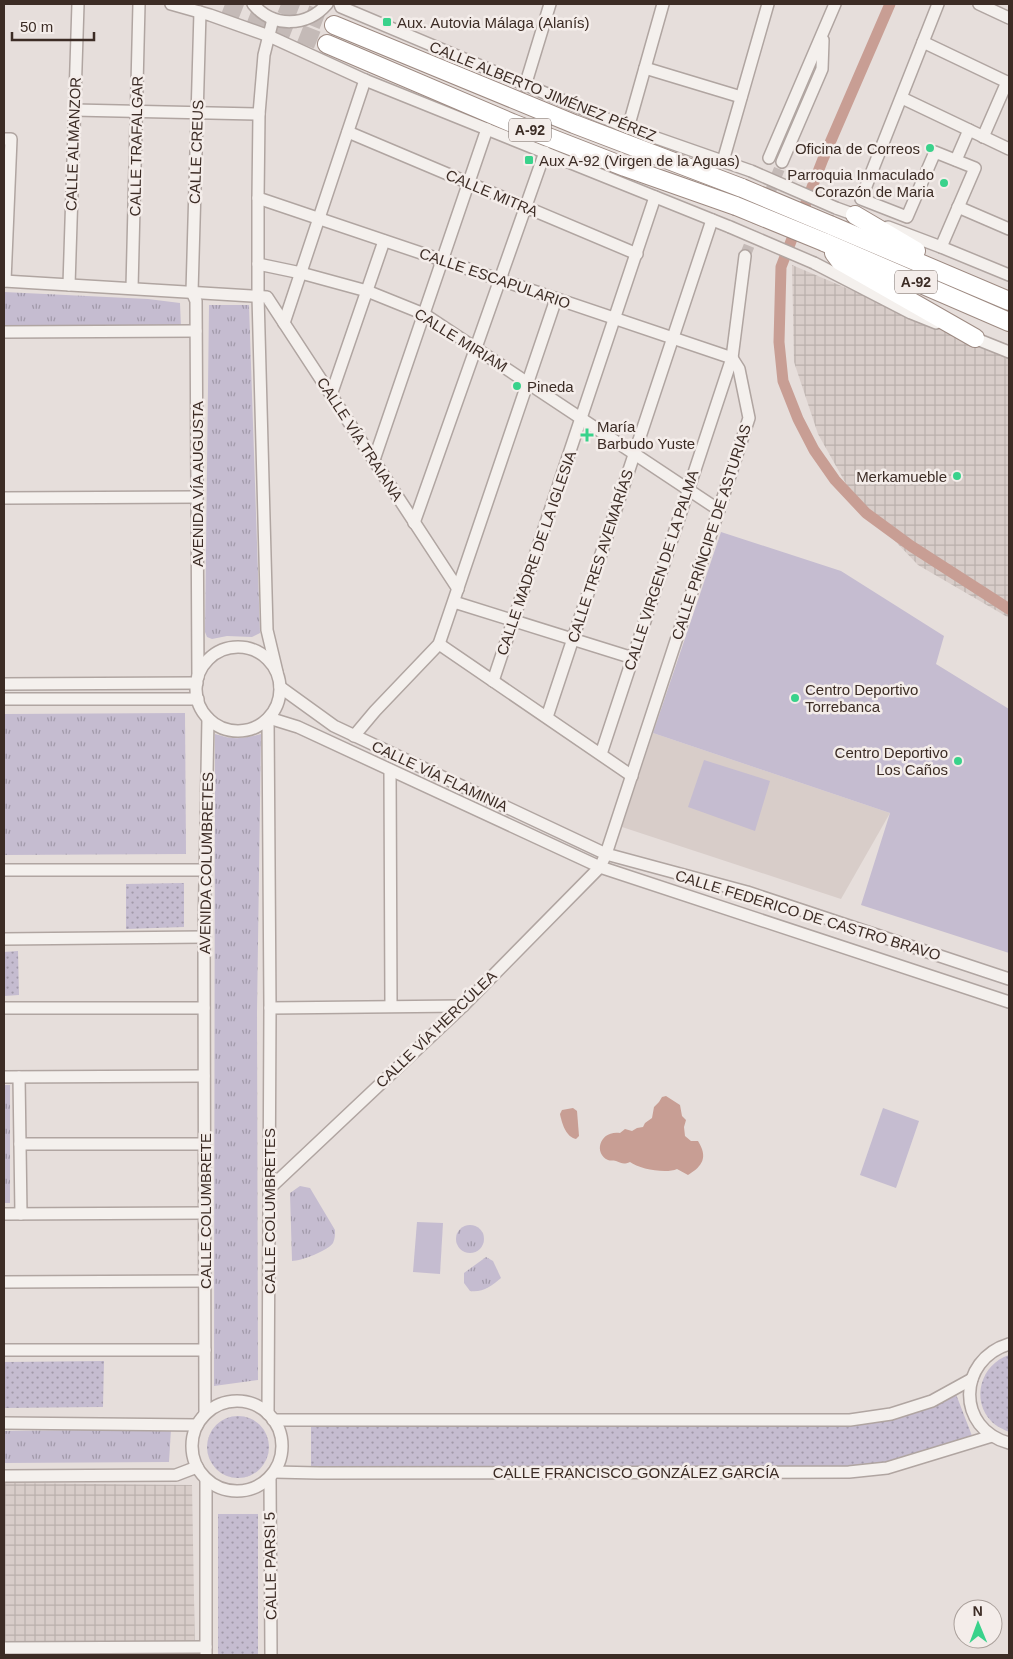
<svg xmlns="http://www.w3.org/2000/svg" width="1013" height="1659" viewBox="0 0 1013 1659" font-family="Arial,sans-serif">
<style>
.built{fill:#d8cdc9}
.industrial{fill:url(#industrial-grid)}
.grass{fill:url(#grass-dots)}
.park{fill:url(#park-tufts)}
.pitch{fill:#c5bcd0}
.water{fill:#c89e94}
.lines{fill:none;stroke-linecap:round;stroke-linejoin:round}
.canal{stroke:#c89e94;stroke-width:11}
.minor-tunnel{stroke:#c4bab7;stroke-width:11;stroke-dasharray:11 5.5;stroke-linecap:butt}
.highway-tunnel{stroke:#c4bab7;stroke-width:18;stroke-dasharray:18 9;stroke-linecap:butt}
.minor-casing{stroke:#b0a5a1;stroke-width:14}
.highway-casing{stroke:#9d8a82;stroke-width:20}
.minor{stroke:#f4f0ed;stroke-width:11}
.highway{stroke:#fff;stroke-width:18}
.minor-bridge-casing{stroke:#b0a5a1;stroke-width:14;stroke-linecap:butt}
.highway-bridge-casing{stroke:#9d8a82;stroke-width:20;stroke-linecap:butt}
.minor-bridge{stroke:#f4f0ed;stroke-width:11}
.highway-bridge{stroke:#fff;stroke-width:18}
.poi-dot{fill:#39d28b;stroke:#f4edea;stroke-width:2}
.labels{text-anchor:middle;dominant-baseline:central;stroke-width:5;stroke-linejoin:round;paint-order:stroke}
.shield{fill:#f4edea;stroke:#736660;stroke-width:1}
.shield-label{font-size:14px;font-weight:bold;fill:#3c2c25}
.poi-label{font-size:15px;fill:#3c2c25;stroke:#f4edea;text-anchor:start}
.street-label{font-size:15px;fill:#3c2c25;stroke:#f4edea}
</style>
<defs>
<pattern id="industrial-grid" width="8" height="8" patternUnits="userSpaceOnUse" patternTransform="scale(1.25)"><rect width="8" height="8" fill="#d8cdc9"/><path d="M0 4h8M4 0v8" fill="none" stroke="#bab0ac"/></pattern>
<pattern id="grass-dots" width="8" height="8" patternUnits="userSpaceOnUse" patternTransform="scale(1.25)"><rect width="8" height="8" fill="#c5bcd0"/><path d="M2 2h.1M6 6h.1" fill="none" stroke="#a199a9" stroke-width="1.8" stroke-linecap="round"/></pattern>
<pattern id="park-tufts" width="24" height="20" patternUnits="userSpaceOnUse" patternTransform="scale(1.25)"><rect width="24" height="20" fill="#c5bcd0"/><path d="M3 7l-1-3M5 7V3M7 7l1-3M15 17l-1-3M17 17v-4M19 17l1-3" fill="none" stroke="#a199a9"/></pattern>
</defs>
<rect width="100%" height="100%" fill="#e6dedb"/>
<path class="built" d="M 653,733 L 890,813 L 841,899 L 622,827 Z"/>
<g class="industrial">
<path d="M 792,265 L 1009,357 L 1009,618 L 918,565 L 854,498 L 818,434 L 794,362 Z"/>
<path d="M 4,1483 L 192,1485 L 195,1655 L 4,1655 Z"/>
</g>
<g class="grass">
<path d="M 184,883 L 184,927 L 126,929 L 126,884 Z"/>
<path d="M 18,951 L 19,995 L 4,996 L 4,952 Z"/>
<path d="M 1009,1355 L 1009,1432 C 1003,1429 997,1427 992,1422 C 970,1400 981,1364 1009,1355 Z"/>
<path d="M 104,1361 L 103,1407 L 4,1408 L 4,1362 Z"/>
<path d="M 954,1389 L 974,1441 L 887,1468 L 311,1473 L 311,1420 L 891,1414 Z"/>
<circle cx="238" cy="1447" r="31"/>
<rect x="218" y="1514" width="40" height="141"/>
</g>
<g class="park">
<path d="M 4,292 L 148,299 L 180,303 L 181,328 L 4,328 Z"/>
<path d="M 209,305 L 249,305 L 260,633 L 252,637 L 227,636 L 212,639 L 207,637 L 205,632 Z"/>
<path d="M 185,713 L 186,854 L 4,855 L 4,714 Z"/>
<path d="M 215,734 C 233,740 243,739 261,734 L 257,1013 L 258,1380 L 214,1386 Z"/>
<rect x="4" y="1085" width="6" height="118"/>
<path d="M 300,1186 L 310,1188 L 335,1230 C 335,1234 335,1239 333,1243 C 329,1250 301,1261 292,1261 L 290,1193 Z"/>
<circle cx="470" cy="1239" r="14"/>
<path d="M 486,1257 L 493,1261 L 501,1278 C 492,1286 482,1293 470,1291 L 464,1283 L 464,1273 Z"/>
<path d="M 171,1429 L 169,1462 L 4,1463 L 4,1431 Z"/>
</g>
<g class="pitch">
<path d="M 721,532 L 841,571 L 944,636 L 936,664 L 1009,709 L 1009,953 L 861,905 L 890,813 L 653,733 Z"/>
<path d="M 704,760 L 770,781 L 755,831 L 688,807 Z"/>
<path d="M 883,1108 L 919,1121 L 896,1188 L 860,1175 Z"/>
<path d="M 417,1222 L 443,1223 L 440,1274 L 413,1272 Z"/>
</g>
<g class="water">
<path d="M 666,1096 L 680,1105 L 682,1116 L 686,1120 L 684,1127 L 685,1136 L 691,1141 L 698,1141 C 708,1157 703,1166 688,1175 L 677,1169 C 666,1174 639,1169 630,1162 C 623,1165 622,1163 616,1161 C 613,1160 610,1161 608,1160 C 593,1153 600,1130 620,1133 L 625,1129 L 632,1131 L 637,1128 L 643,1127 L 645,1123 L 652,1118 L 654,1107 L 659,1102 L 662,1097 Z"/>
<path d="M 573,1108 L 577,1111 L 579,1136 L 576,1139 C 566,1137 562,1124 560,1114 L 562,1110 Z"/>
</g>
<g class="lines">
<path class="canal" d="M 890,4 L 823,159 L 781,267 L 779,342 L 783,381 L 798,419 L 814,450 L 835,480 L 866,513 L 911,546 L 1009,609"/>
<path class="minor-tunnel" d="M 745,256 L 782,162"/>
<g class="highway-tunnel">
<path d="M 225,4 L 327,44"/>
<path d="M 281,4 L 334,25"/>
</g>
<defs>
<g id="minor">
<path d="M 171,4 L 210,15 L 269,36 L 365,80 L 730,227"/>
<path d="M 253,4 C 273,28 307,27 327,4"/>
<path d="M 340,4 L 341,7 L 628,128 L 751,171"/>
<path d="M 938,4 L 861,199 L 907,217 L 935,152 L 975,168 L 941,247"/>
<path d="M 979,4 L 1009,18"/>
<path d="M 273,19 L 264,55 L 259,114 L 258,198 L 258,296 L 267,630 L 277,672"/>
<path d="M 923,42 L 1009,83"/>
<path d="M 645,68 L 741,97"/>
<path d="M 525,86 L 550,4"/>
<path d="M 902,98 L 1009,149"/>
<path d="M 74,110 L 259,114"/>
<path d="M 628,128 L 663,4"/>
<path d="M 348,132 L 637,254"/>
<path d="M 983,137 L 1007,82"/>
<path d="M 4,139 L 11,139 L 5,281"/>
<path d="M 769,158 L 835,4"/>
<path d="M 956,160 L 969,130"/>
<path d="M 723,161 L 768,4"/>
<path d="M 782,162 L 822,69 L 823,40"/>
<path d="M 258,198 L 732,358"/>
<path d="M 958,207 L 1009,229"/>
<path d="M 836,208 L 861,217"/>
<path d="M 888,227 L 941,247 L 1009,275"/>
<path d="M 814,263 L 911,313 L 936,323"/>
<path d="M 258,264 L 301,273 L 367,291 L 424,314 L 719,510"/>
<path d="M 4,281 L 267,297 L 458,589"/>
<path d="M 69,285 L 78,4"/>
<path d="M 132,288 L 139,4"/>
<path d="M 284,323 L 365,80"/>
<path d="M 4,332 L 196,331"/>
<path d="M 969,336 L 1009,352"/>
<path d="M 331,395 L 384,241"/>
<path d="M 374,460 L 487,129"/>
<path d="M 4,498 L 197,497"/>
<path d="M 414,523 L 545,152"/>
<path d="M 454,602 L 633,658"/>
<path d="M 439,644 L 632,776"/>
<circle cx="238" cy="689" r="42"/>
<path d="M 198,677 L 196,301 L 192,292 L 200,12"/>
<path d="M 493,681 L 655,197"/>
<path d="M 4,684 L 197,683"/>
<path d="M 280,687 L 334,726 L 606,854 L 747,892 L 1009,979"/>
<path d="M 4,699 L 198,699"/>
<path d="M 547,717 L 712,220"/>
<path d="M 269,718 L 298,727 L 600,867 L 1009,1002"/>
<path d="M 268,719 L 270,1008 L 268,1414"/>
<path d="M 354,736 L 375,711 L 439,644 L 556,299"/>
<path d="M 601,754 L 732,358 L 745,256"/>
<path d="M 390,770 L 391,1006"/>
<path d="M 4,870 L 205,870"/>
<path d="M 4,939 L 204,937"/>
<path d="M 4,1008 L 204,1008"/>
<path d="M 270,1008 L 463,1006"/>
<path d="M 4,1077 L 204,1076"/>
<path d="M 19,1077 L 21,1214"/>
<path d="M 20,1144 L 204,1144"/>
<path d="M 270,1188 L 463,1006 L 600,867 L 606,854 L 749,418 L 739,369 L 732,358"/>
<path d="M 4,1214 L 205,1213"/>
<path d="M 4,1282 L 205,1281"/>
<path d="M 1009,1344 C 957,1360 956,1429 1009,1443"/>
<path d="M 4,1350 L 205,1350"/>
<circle cx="237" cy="1446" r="45"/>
<path d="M 205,1414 L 204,937 L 208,718"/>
<path d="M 273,1420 L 850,1420 L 891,1414 L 932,1401 L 972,1379"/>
<path d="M 4,1423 L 197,1425"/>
<path d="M 274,1472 L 318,1473 L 849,1472 L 887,1468 L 992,1436"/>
<path d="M 4,1476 L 176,1475 L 197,1467"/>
<path d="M 270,1477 L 271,1655"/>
<path d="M 4,1648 L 206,1647"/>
<path d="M 206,1655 L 206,1480"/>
</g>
<g id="highway">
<path d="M 334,25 L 574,124 L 742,188"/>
<path d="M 327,44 L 512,123 L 625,167 L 736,206"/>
<path d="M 855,215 L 916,251"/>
<path d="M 830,225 L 1009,301"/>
<path d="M 824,242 L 1009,322"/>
<path d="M 834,253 L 840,261 L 975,338"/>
</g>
</defs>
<use href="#minor" class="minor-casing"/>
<use href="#highway" class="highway-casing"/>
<use href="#minor" class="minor"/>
<use href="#highway" class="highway"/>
<defs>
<g id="minor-bridge">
<path d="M 751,171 L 836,208"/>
<path d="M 730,227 L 814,263"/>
</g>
<g id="highway-bridge">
<path d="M 742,188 L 830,225"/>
<path d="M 736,206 L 824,242"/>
</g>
</defs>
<use href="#minor-bridge" class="minor-bridge-casing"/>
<use href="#highway-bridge" class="highway-bridge-casing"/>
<use href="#minor-bridge" class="minor-bridge"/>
<use href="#highway-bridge" class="highway-bridge"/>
</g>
<g class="poi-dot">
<rect x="382" y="17" width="10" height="10" rx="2.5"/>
<circle cx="930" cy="148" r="5"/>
<rect x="524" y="155" width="10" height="10" rx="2.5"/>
<circle cx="944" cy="183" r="5"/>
<circle cx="517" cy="386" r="5"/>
<path d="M584.5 427.5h5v5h5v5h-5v5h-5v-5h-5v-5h5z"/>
<circle cx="957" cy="476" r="5"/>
<circle cx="795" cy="698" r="5"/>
<circle cx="958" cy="761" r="5"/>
</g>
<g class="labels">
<g class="shield">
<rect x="509" y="118.5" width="42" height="23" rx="4"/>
<rect x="895" y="270.5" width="42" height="23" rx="4"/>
</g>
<g class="shield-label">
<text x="530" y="130">A-92</text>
<text x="916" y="282">A-92</text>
</g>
<g class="poi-label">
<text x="397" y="22">Aux. Autovia Málaga (Alanís)</text>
<text x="920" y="148" text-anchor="end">Oficina de Correos</text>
<text x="539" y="160">Aux A-92 (Virgen de la Aguas)</text>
<text x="934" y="174" text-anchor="end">Parroquia Inmaculado<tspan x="934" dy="17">Corazón de Maria</tspan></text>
<text x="527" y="386">Pineda</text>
<text x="597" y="426">María<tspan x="597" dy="17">Barbudo Yuste</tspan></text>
<text x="947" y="476" text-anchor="end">Merkamueble</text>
<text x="805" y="689">Centro Deportivo<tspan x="805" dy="17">Torrebanca</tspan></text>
<text x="948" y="752" text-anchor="end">Centro Deportivo<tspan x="948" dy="17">Los Caños</tspan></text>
</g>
<g class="street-label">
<text transform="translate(543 91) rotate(22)">CALLE ALBERTO JIMÉNEZ PÉREZ</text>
<text transform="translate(73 144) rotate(-88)">CALLE ALMANZOR</text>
<text transform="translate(136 146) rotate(-89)">CALLE TRAFALGAR</text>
<text transform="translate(196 152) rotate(-88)">CALLE CREUS</text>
<text transform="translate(492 193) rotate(23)">CALLE MITRA</text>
<text transform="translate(495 278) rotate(19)">CALLE ESCAPULARIO</text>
<text transform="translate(461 340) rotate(32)">CALLE MIRIAM</text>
<text transform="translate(360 439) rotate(57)">CALLE VÍA TRAIANA</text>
<text transform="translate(197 484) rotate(-90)">AVENIDA VÍA AUGUSTA</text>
<text transform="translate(711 532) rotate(-72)">CALLE PRÍNCIPE DE ASTURIAS</text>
<text transform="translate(536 553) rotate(-71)">CALLE MADRE DE LA IGLESIA</text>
<text transform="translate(600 556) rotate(-72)">CALLE TRES AVEMARÍAS</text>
<text transform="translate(661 570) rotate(-72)">CALLE VIRGEN DE LA PALMA</text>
<text transform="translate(440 776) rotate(25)">CALLE VÍA FLAMINIA</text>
<text transform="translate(206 863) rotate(-89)">AVENIDA COLUMBRETES</text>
<text transform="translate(808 915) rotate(17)">CALLE FEDERICO DE CASTRO BRAVO</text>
<text transform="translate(436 1029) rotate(-44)">CALLE VÍA HERCÚLEA</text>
<text transform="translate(205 1211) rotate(-90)">CALLE COLUMBRETE</text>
<text transform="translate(269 1211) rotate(-90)">CALLE COLUMBRETES</text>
<text x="636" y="1472">CALLE FRANCISCO GONZÁLEZ GARCÍA</text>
<text transform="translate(270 1566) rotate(-91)">CALLE PARSI 5</text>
</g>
</g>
<rect width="1013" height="1659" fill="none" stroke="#3c2c25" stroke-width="10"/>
<g transform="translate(978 1624) rotate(359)"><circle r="24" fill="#f4edea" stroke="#aaa09b"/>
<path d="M0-4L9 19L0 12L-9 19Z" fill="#39d28b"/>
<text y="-8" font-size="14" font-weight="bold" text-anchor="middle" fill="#3c2c25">N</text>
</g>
<path d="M12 32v8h82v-8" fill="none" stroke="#3c2c25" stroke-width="2.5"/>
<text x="20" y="32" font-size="15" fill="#3c2c25" stroke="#f4edea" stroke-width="4" paint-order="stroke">50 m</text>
</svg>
